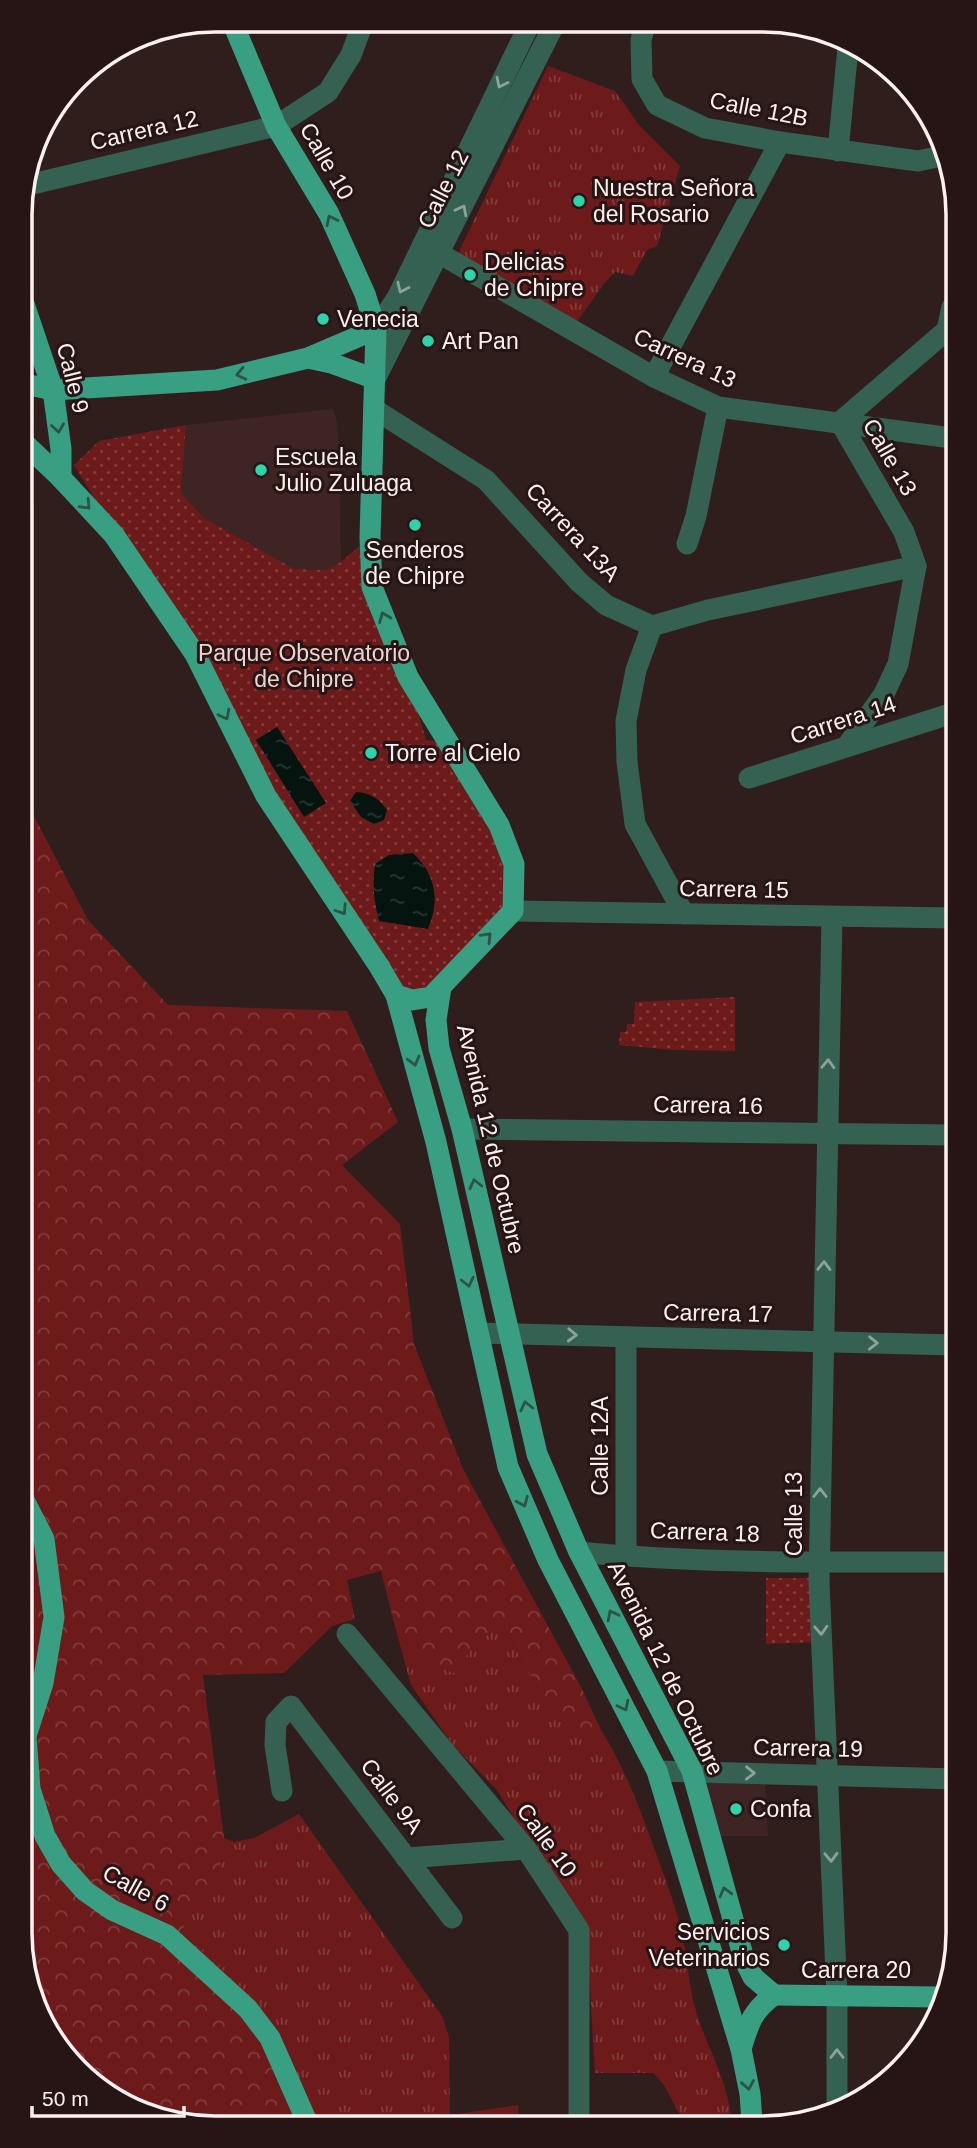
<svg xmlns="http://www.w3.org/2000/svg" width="977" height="2148" viewBox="0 0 977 2148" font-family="Arial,sans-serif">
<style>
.built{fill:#3e2523}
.grass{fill:url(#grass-tufts)}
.forest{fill:url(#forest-crowns)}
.park{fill:url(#park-dots)}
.water{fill:url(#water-ripples)}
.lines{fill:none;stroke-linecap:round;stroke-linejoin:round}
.minor{stroke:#356153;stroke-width:21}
.major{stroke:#389f82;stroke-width:21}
.oneway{stroke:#8fa29a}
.oneway2{stroke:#2e5346}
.poi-dot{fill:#2dd4ab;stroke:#261514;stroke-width:2.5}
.labels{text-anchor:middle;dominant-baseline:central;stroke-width:6;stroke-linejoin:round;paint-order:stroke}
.street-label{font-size:23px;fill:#fef1f0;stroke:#261514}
.poi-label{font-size:23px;fill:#fef1f0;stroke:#261514;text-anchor:start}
.park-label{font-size:23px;fill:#edd2cf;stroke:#261514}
.rim{fill:none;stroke:#fef1f0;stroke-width:3.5}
</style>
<defs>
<pattern id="grass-tufts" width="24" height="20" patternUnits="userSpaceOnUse" patternTransform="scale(1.75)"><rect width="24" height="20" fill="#6d1a1b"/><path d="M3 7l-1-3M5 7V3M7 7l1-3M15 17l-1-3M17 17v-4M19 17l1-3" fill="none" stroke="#833c3c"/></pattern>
<pattern id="forest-crowns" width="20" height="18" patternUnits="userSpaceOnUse" patternTransform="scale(1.75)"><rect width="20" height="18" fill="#6d1a1b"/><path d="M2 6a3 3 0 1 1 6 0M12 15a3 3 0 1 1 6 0" fill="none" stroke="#833c3c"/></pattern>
<pattern id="park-dots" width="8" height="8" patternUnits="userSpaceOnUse" patternTransform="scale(1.75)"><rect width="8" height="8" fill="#6d1a1b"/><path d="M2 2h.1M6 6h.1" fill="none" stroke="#833c3c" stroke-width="1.8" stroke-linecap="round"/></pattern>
<pattern id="water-ripples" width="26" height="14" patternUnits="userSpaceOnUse" patternTransform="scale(1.75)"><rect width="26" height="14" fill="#05140f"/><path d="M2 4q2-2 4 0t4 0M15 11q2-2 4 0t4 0" fill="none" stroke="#2a3732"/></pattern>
</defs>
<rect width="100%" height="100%" fill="#301e1d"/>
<g class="built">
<path d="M 333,409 L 337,422 L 339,447 L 341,562 L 326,570 L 294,569 L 204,518 L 181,493 L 186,425 Z"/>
<path d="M 698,1783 L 765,1783 L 768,1836 L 714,1836 Z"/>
</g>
<g class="grass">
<path d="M 548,66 L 615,91 L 639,125 L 680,166 L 657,246 L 647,250 L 633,276 L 615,272 L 603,285 L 574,326 L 455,260 Z"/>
<path d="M 497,1630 L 510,1638 L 555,1719 L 574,1725 L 589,1735 L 601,1730 C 626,1770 641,1812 657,1856 C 667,1883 677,1910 683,1938 C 688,1962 689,1987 696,2011 C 707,2048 730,2084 731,2122 L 681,2123 L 681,2117 L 664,2085 L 653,2073 L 595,2073 L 587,1939 L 497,1790 L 453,1745 L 411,1685 L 397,1634 L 428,1665 L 465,1655 L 474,1642 Z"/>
<path d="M 299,1814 L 442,2016 L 449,2037 L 450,2115 L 453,2124 L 318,2124 L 235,1984 L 181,1932 L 234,1842 L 254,1838 Z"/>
</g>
<g class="forest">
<path d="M 22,793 L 88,920 L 168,1005 L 347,1011 L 398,1122 L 342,1165 L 400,1224 L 414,1344 L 463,1469 L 582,1689 L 601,1730 L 589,1735 L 574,1725 L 555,1719 L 510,1638 L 497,1630 C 478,1640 466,1644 465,1667 L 454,1673 L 428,1665 L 397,1634 L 381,1571 L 347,1580 L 355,1619 L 332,1626 L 284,1673 L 203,1675 L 224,1838 L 234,1842 L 181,1932 L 255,2000 L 270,2025 L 318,2124 L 177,2125 L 85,2080 L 26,1985 Z"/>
<path d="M 518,2105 L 519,2123 L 453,2124 L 450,2115 Z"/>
</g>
<g class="park">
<path d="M 186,425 L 181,493 L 204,518 L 294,569 L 326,570 L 341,562 L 370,537 L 372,587 L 408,677 L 426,740 L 448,743 L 499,825 L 513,911 L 441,987 L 396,995 L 74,465 L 99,441 Z"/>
<path d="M 735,997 L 735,1051 L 674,1050 L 619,1045 L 620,1032 L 626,1032 L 627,1024 L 634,1024 L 635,1002 Z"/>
<path d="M 766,1578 L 816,1578 L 817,1642 L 766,1644 Z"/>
</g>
<g class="water">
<path d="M 277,727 L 326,803 L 304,817 L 256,740 Z"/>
<path d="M 356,792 C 371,793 378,798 387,810 L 384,820 L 374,824 L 361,817 L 350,801 Z"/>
<path d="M 413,853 C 436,875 440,900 428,929 L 379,921 C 374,901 372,885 375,864 L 389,855 Z"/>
</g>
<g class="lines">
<g class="minor">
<path d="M 646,22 L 641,40 L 642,79 L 657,105 L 705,128 L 780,142 L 918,161 L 946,155"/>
<path d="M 838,151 L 848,47"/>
<path d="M 24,186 L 276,126 L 328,92 L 351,55 L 364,20"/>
<path d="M 423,244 L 654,377 L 718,407 L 952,438"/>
<path d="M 376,329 L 397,298 L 531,21"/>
<path d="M 654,377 L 780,142"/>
<path d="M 375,379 L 556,21"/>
<path d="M 374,409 L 486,480 L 579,582 L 606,605 L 652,626 L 708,610 L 916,566"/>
<path d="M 687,544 L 696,516 L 718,407"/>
<path d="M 652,626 L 636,670 L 626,721 L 627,762 L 635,824 L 684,914"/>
<path d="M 847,746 L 884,694 L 898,664 L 916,566 L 904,532 L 840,422 L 947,330 L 952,307"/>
<path d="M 749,778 L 953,713"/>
<path d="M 513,911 L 954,918"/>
<path d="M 832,917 L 819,1582 L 837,1996 L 837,2111"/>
<path d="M 462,1129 L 954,1135"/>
<path d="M 479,1333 L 955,1345"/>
<path d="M 626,1337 L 626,1556"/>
<path d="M 579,1552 C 704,1564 831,1562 956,1562"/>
<path d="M 347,1634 L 526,1849 L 579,1930 L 579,2123"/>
<path d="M 657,1771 L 957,1779"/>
<path d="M 282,1791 L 275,1745 L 276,1722 L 291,1706 L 452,1918"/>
<path d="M 406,1858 L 526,1849"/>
</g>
<g class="major">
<path d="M 231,19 L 276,126 L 329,214 L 365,294 L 376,329 L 370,537 L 372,587 L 408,677 L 499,825 L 514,864 L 513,911 L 431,997 L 412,1000 L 396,995"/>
<path d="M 20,292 L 53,390 L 61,449 L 61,478"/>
<path d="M 308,358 L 331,363 L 375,379"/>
<path d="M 20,383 L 53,390 L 217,380 L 308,358 L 376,329"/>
<path d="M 21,440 L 61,478 L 114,535 L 195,654 L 266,796 L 379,966 L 396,995 L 436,1142 L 508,1467 L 548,1560 L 657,1771 L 741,2049 L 750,2094 L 752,2122"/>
<path d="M 441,987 L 436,1020 L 439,1048 L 462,1129 L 537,1454 L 579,1552 L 692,1771 L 744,1959 L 753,1977 L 774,1995"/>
<path d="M 24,1500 L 44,1539 L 54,1617 L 43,1683 L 26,1736 L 30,1789 L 45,1836 L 61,1864 L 85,1891 L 112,1910 L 167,1935 L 248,2009 L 270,2038 L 308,2124"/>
<path d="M 774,1995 L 938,1997"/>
<path d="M 741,2049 C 749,2023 752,2011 774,1995"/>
</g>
</g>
<defs><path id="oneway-chevron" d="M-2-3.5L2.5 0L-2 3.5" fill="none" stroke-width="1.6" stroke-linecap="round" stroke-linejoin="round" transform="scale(1.75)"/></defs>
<g class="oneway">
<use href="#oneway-chevron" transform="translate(501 83) rotate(116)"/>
<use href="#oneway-chevron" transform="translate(462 210) rotate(-63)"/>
<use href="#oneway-chevron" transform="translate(402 288) rotate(115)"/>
<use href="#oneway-chevron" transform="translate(828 1064) rotate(-88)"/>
<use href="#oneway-chevron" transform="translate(824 1266) rotate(-89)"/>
<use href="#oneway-chevron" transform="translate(572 1335) rotate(2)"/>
<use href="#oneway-chevron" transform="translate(873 1343) rotate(1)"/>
<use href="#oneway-chevron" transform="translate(820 1493) rotate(-90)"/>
<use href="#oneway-chevron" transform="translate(821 1630) rotate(87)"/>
<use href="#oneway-chevron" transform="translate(750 1773) rotate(1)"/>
<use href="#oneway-chevron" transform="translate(831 1857) rotate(88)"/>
<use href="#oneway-chevron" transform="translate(837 2054) rotate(-90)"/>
</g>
<g class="oneway2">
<use href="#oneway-chevron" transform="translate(331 220) rotate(-116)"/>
<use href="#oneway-chevron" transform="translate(241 374) rotate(167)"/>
<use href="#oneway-chevron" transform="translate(58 428) rotate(82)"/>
<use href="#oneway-chevron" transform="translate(86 505) rotate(47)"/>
<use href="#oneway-chevron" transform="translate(384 617) rotate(-112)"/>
<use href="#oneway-chevron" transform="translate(225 715) rotate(63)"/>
<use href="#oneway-chevron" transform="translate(342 910) rotate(56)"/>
<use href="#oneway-chevron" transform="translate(487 937) rotate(-46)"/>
<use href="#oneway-chevron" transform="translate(414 1061) rotate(75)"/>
<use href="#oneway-chevron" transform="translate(475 1184) rotate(-103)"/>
<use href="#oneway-chevron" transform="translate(468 1282) rotate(77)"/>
<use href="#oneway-chevron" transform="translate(526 1406) rotate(-103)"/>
<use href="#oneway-chevron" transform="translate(523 1502) rotate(67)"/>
<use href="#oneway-chevron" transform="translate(612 1615) rotate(-117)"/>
<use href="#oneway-chevron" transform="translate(624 1706) rotate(63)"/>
<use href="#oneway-chevron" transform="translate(725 1892) rotate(-105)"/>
<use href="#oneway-chevron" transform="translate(748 2085) rotate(80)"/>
</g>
<g class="poi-dot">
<circle cx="579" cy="201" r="7"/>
<circle cx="470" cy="275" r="7"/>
<circle cx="323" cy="319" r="7"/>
<circle cx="428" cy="341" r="7"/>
<circle cx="261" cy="470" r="7"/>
<circle cx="415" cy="525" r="7"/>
<circle cx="371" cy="753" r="7"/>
<circle cx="736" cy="1809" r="7"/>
<circle cx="784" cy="1945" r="7"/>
</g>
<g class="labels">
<g class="street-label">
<text transform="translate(759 109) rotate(11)">Calle 12B</text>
<text transform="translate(144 130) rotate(-13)">Carrera 12</text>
<text transform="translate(327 161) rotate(60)">Calle 10</text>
<text transform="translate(443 189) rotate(-63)">Calle 12</text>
<text transform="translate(685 358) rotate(25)">Carrera 13</text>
<text transform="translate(73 378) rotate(76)">Calle 9</text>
<text transform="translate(890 457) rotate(60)">Calle 13</text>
<text transform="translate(573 532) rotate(47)">Carrera 13A</text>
<text transform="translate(843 720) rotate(-18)">Carrera 14</text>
<text transform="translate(734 889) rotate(1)">Carrera 15</text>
<text transform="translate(708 1105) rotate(1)">Carrera 16</text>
<text transform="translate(491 1139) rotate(77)">Avenida 12 de Octubre</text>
<text transform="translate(718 1313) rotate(1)">Carrera 17</text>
<text transform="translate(600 1446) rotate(-90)">Calle 12A</text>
<text transform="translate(794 1514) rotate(-90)">Calle 13</text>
<text transform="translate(705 1532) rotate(2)">Carrera 18</text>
<text transform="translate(666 1668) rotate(64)">Avenida 12 de Octubre</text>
<text transform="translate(808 1748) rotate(1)">Carrera 19</text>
<text transform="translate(392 1796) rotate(53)">Calle 9A</text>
<text transform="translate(547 1840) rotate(54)">Calle 10</text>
<text transform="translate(136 1888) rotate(29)">Calle 6</text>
<text x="856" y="1970">Carrera 20</text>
</g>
<g class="poi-label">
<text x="593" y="188">Nuestra Señora<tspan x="593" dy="26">del Rosario</tspan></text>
<text x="484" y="262">Delicias<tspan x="484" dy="26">de Chipre</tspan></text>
<text x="337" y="319">Venecia</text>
<text x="442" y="341">Art Pan</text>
<text x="275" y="457">Escuela<tspan x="275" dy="26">Julio Zuluaga</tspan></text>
<text x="415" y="550" text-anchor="middle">Senderos<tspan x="415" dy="26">de Chipre</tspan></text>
<text x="385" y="753">Torre al Cielo</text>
<text x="750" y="1809">Confa</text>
<text x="770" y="1932" text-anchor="end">Servicios<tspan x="770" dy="26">Veterinarios</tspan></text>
</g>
<g class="park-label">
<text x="304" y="653">Parque Observatorio<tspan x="304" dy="26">de Chipre</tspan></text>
</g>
</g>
<path d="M0 0H977V2148H0ZM215 32H763A183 183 0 0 1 946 215V1933A183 183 0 0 1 763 2116H215A183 183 0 0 1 32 1933V215A183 183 0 0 1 215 32Z" fill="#261514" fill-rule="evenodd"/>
<path class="rim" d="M215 32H763A183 183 0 0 1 946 215V1933A183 183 0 0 1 763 2116H215A183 183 0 0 1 32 1933V215A183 183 0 0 1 215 32Z"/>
<path d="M32 2106v10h152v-10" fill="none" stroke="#fef1f0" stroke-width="3.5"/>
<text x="42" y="2106" font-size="21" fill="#fef1f0" stroke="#261514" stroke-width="5" paint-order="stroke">50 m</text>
</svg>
